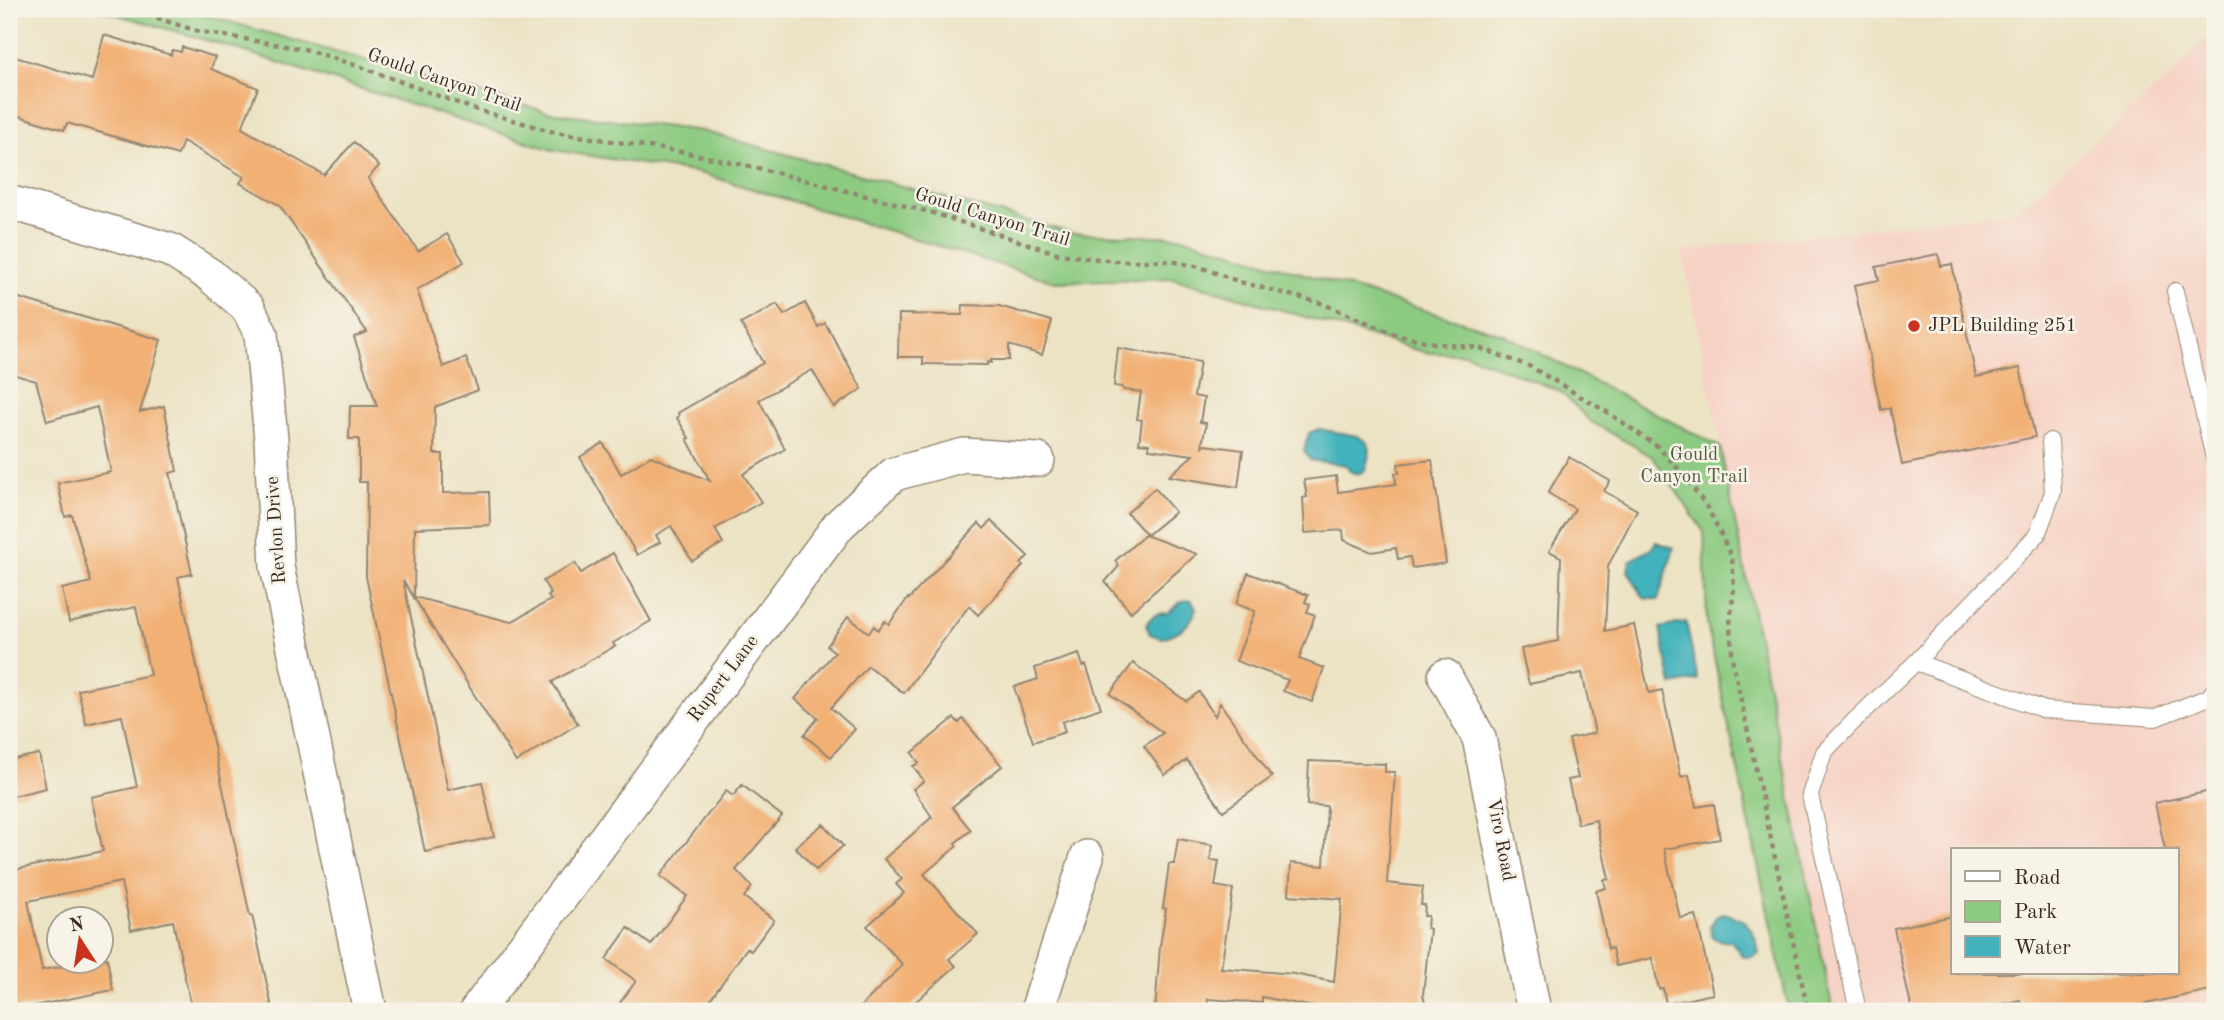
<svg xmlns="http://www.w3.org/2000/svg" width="2224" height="1020" viewBox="0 0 2224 1020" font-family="'Old Standard TT',serif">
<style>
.built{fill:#f6d2c4;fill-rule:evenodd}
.green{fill:#8dcb82;stroke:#647a50;stroke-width:2}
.water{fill:#43b2bc;stroke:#3f6e6d;stroke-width:2}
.building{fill:#f2b074}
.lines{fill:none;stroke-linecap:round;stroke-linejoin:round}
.lane-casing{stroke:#948672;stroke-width:18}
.street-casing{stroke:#948672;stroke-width:36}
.path{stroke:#948672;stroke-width:4.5;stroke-dasharray:5 5;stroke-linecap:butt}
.lane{stroke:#fff;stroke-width:16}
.street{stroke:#fff;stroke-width:33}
.poi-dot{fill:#c8321e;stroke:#f7f3e8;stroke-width:2.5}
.labels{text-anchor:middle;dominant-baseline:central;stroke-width:5;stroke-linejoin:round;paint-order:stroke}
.street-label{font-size:19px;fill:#3b2a1e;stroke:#f7f3e8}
.poi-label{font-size:19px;fill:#3b2a1e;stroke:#f7f3e8;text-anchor:start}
.park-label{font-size:19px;fill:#545a3c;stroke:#f7f3e8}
</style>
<rect width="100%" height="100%" fill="#f7f3e8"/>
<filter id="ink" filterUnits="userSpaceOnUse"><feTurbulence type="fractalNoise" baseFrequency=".0143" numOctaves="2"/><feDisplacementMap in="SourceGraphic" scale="14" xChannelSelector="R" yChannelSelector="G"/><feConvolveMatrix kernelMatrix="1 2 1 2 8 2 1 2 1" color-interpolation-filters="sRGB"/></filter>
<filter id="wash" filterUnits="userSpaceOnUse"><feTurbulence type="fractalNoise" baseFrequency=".00686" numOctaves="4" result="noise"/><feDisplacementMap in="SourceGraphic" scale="28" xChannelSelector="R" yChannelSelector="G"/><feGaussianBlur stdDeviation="1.57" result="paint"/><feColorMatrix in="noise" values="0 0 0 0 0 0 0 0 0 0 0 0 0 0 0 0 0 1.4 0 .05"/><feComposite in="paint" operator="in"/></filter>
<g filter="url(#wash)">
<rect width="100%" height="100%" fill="#ece3c5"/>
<path class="built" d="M 2215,29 L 2215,1011 L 1833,1011 L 1682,251 L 2016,211 L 2176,71 ZM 1953,850 L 2177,850 L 2177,973 L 1953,973 Z"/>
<path class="green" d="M 98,9 L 184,9 L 548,112 L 702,131 L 1072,233 L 1182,237 L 1503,334 L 1720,447 L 1833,1011 L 1789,1011 L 1707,624 L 1704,532 L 1653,457 L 1590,421 L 1560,391 L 1466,354 L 1427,353 L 1173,278 L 1056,282 L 700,173 L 553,150 L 230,47 Z"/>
<g class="water">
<path d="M 1319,429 L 1357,436 L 1368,443 L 1370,451 L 1365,470 L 1358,474 L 1351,472 L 1346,465 L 1310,460 L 1304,450 L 1309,433 Z"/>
<path d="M 1656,542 L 1674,548 L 1658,600 L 1644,598 L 1628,571 L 1630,561 L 1651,549 Z"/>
<path d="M 1191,600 L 1196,608 C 1192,626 1178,634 1161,638 L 1150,634 L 1146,625 C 1152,615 1157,613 1168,613 L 1182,601 Z"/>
<path d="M 1686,622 L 1698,680 L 1672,685 L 1660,628 Z"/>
<path d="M 1723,913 C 1747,918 1755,929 1759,953 L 1752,957 L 1743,957 L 1731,941 L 1721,941 L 1712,937 L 1710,927 L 1716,917 Z"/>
</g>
<g id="blocks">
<g class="building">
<path d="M 104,35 L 171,55 L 172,50 L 181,52 L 182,47 L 215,57 L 211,69 L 258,88 L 242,128 L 324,175 L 354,142 L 379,166 L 368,178 L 418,251 L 447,234 L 464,262 L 417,290 L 443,367 L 466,358 L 478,390 L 435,407 L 434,454 L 443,454 L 443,493 L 489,492 L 490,525 L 415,528 L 414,597 L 511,622 L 551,600 L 548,596 L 551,594 L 543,581 L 575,563 L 581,573 L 613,553 L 651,621 L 613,643 L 615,646 L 552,682 L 578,724 L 516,762 L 403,580 L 448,790 L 482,782 L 494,837 L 425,852 L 366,577 L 367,482 L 359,482 L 359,439 L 349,439 L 350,406 L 377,406 L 354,337 L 367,332 L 279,205 L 240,183 L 244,177 L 183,141 L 178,155 L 67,123 L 64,130 L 9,113 L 9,55 L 92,80 Z"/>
<path d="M 1938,254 L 1941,266 L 1952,264 L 1976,377 L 2020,368 L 2035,437 L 1902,465 L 1890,408 L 1881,410 L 1854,285 L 1879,280 L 1876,267 Z"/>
<path d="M 9,295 L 161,340 L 140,412 L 164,406 L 177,471 L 170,473 L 192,574 L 178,577 L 250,916 L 252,915 L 272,1008 L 255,1011 L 192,1011 L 173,921 L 131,930 L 121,882 L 28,901 L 42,970 L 107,958 L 113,990 L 9,1011 L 9,871 L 103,851 L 91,797 L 137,787 L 122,716 L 86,724 L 78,690 L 150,675 L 136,607 L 69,622 L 62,589 L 91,582 L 72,515 L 65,517 L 58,483 L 111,472 L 97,407 L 47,421 L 36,381 L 9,373 Z"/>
<path d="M 805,303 L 818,327 L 825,323 L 862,389 L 834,407 L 812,370 L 759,400 L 785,449 L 743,474 L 761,502 L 715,529 L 723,543 L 692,561 L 671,526 L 656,535 L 660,542 L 637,555 L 580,457 L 603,443 L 621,474 L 651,456 L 710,481 L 687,439 L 689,438 L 677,418 L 679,416 L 678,413 L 763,363 L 741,324 L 777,304 L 784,315 Z"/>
<path d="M 963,305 L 999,306 L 1052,321 L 1042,355 L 1009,345 L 1009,360 L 991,360 L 991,363 L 987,362 L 987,365 L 923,364 L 923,357 L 898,357 L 899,314 L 962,315 Z"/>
<path d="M 1118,348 L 1200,362 L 1194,396 L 1204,398 L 1200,422 L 1206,423 L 1202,447 L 1205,445 L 1243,450 L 1238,487 L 1169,476 L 1193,455 L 1149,449 L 1149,444 L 1139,443 L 1142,420 L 1137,419 L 1141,392 L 1124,390 L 1122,387 L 1114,386 Z"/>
<path d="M 1569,457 L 1610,481 L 1604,491 L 1637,510 L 1608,566 L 1605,631 L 1634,625 L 1649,693 L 1662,690 L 1681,777 L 1689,775 L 1696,807 L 1714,804 L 1720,839 L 1664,849 L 1680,918 L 1696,915 L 1713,994 L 1666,1004 L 1663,988 L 1659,989 L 1652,958 L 1616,966 L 1612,948 L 1608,949 L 1596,891 L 1606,888 L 1604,880 L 1609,879 L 1596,820 L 1578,824 L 1568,780 L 1578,778 L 1569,739 L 1595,733 L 1582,673 L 1529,684 L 1521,649 L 1558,641 L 1561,557 L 1549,551 L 1575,509 L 1548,493 Z"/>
<path d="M 1432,460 L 1446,563 L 1412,568 L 1410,557 L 1398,559 L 1396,548 L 1372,552 L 1344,540 L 1343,530 L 1305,533 L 1303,498 L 1307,497 L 1304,480 L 1336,476 L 1338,492 L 1396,484 L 1395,473 L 1399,473 L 1398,464 Z"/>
<path d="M 1155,488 L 1175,512 L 1147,535 L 1127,513 Z"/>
<path d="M 991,521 L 1028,556 L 1021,564 L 1023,566 L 978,615 L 969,606 L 904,693 L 868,666 L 831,708 L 855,729 L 831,757 L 804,735 L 818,718 L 795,699 L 835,652 L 827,646 L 848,617 L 869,633 L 874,626 L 878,630 L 885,621 L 889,624 L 908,598 L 909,599 L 979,523 L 984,529 Z"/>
<path d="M 1145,535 L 1197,554 L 1131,612 L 1105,582 L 1119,566 L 1115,561 Z"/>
<path d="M 1248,573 L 1308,595 L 1305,602 L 1310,604 L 1307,612 L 1315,615 L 1299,659 L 1324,668 L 1312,702 L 1283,691 L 1288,680 L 1236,661 L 1255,611 L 1236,604 Z"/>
<path d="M 1079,654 L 1083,666 L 1086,665 L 1101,708 L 1062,722 L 1065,732 L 1033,742 L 1014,687 L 1038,679 L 1035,668 Z"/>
<path d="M 1133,663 L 1186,701 L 1199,692 L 1215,716 L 1220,703 L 1272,777 L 1223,811 L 1187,760 L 1165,775 L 1144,746 L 1163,733 L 1110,694 Z"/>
<path d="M 954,718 L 959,723 L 963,719 L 1002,766 L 952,807 L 971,830 L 955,843 L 957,846 L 924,874 L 978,934 L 949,959 L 956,966 L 905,1011 L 856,1011 L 903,965 L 867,926 L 904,893 L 896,884 L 902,879 L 884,859 L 932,817 L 913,789 L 924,781 L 913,766 L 919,763 L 912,753 Z"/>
<path d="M 39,754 L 46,788 L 9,797 L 9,760 Z"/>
<path d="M 1309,761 L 1385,764 L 1385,772 L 1395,772 L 1387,883 L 1423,887 L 1421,905 L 1425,905 L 1424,916 L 1428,916 L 1427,928 L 1430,929 L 1423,995 L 1427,1011 L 1334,1011 L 1262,997 L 1262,1003 L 1208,999 L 1207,1011 L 1155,1011 L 1160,946 L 1166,909 L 1163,908 L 1169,864 L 1174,864 L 1178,839 L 1212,845 L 1210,860 L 1219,861 L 1215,886 L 1233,889 L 1221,968 L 1294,974 L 1334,982 L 1342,899 L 1289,895 L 1291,863 L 1324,866 L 1327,806 L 1307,805 Z"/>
<path d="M 742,785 L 782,816 L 736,870 L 752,887 L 744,897 L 774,920 L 751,951 L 747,948 L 702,1011 L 614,1011 L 636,981 L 606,959 L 628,928 L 651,945 L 687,896 L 660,876 L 726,791 L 733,796 Z"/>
<path d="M 2215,790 L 2215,989 L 2113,1011 L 2023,1011 L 2020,1000 L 1967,1011 L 1912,1011 L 1894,928 L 1953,916 L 1953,973 L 2177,973 L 2177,850 L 2165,850 L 2155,803 Z"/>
<path d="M 823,824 L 843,846 L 816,870 L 795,847 Z"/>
</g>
</g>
</g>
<g filter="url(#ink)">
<use href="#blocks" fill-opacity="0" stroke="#948672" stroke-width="2"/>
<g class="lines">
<defs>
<g id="lane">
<path d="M 2175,291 L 2215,462"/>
<path d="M 1916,662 L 2045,710 L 2155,718 L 2209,697 L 2215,689"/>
<path d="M 1858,1011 L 1810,795 L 1824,752 L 1854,721 L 1916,662 L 2037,535 L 2053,492 L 2050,441"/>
</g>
<g id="street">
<path d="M 9,202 L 170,250 L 210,275 L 248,308 L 261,334 L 271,439 L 277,567 L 370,1011"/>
<path d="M 1445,676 L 1479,738 L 1534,1011"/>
<path d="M 476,1011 L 839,525 L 894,474 L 964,455 L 1038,460"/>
<path d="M 1037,1011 L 1087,857"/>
</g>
</defs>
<use href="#lane" class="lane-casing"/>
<use href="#street" class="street-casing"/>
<path class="path" d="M 128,9 L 201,32 L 304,49 L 361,67 L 474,109 L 554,132 L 688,153 L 754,167 L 933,213 L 1059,254 L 1114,261 L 1170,261 L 1200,267 L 1240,282 L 1321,303 L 1397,335 L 1439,344 L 1480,348 L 1531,367 L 1607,412 L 1657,446 L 1682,473 L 1708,508 L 1732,558 L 1734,587 L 1730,624 L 1733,663 L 1808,1011"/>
<use href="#lane" class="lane"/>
<use href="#street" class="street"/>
</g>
</g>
<circle class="poi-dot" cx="1914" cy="326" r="7"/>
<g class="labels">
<g class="street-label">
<text transform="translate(444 81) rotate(19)">Gould Canyon Trail</text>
<text transform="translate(992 218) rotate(17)">Gould Canyon Trail</text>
<text transform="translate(277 530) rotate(-94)">Revlon Drive</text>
<text transform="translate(724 679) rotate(-53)">Rupert Lane</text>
<text transform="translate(1500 840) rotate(79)">Viro Road</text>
</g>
<g class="poi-label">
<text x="1928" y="326">JPL Building 251</text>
</g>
<g class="park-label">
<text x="1694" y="455">Gould<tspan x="1694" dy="22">Canyon Trail</tspan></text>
</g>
</g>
<rect width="2224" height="1020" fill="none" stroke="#f7f3e8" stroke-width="35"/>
<rect x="1951" y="848" width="228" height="126" fill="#f7f3e8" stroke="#aca397" stroke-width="2"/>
<rect x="1965" y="871" width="35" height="10" fill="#ffffff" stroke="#aca397" stroke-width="2"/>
<text x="2014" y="884" font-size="21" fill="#3b2a1e">Road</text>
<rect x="1965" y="901" width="35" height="21" fill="#8dcb82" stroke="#aca397" stroke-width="2"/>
<text x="2014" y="918" font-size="21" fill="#3b2a1e">Park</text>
<rect x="1965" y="936" width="35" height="21" fill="#43b2bc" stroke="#aca397" stroke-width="2"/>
<text x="2014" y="954" font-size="21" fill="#3b2a1e">Water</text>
<g transform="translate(80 940) rotate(348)"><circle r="33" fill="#f7f3e8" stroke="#aca397" stroke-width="2"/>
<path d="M0-5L12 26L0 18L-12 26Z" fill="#c8321e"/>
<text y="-10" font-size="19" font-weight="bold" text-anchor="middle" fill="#3b2a1e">N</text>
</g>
</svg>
